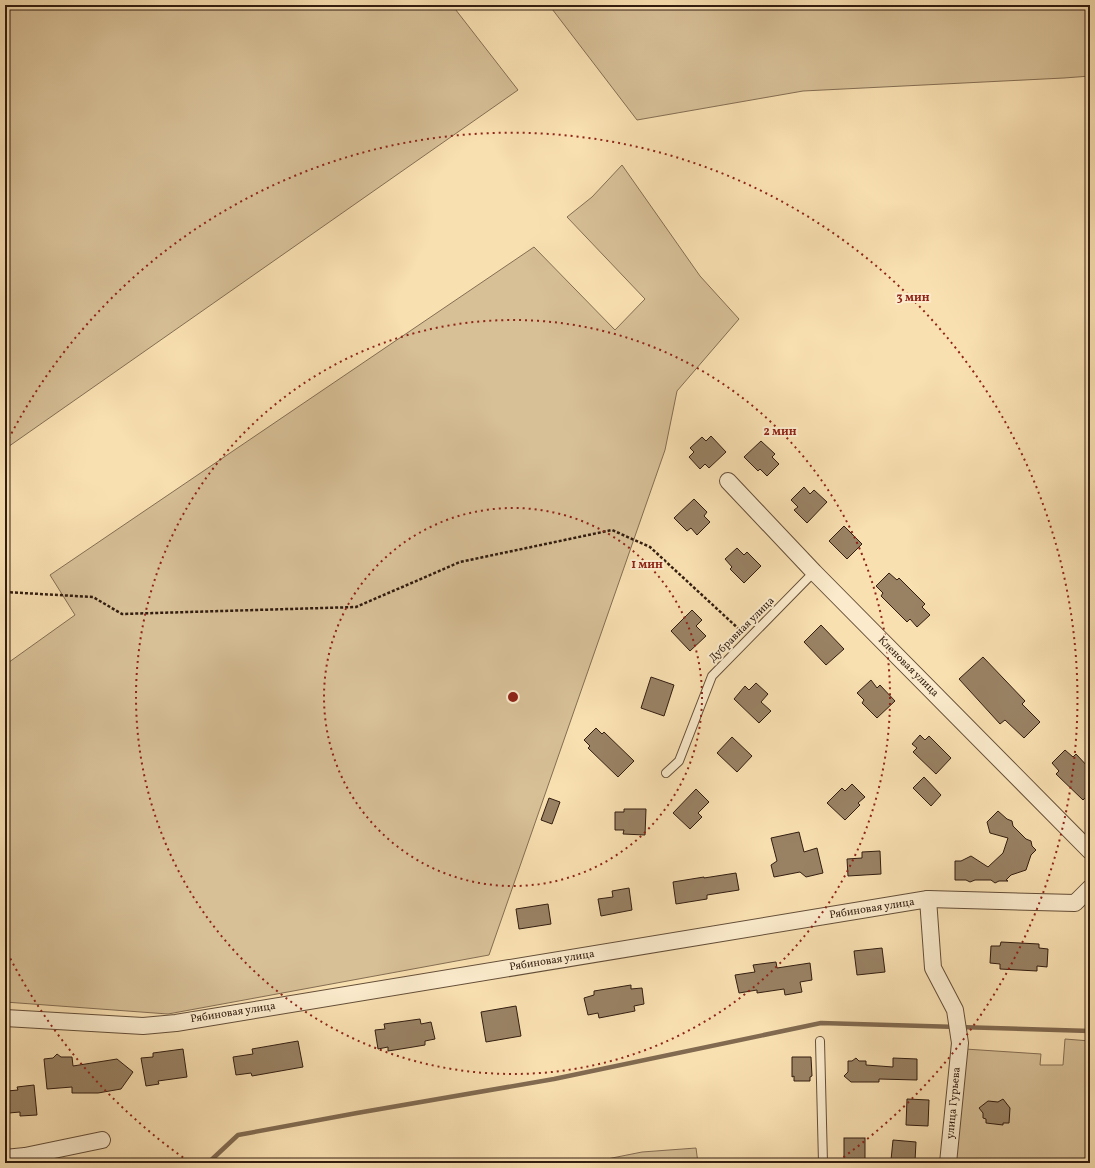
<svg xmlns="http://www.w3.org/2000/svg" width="1095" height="1168" viewBox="0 0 1095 1168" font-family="Vollkorn,serif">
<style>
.green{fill:#d7bf96;stroke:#846e53}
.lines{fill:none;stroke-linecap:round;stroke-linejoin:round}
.stream{stroke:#816a50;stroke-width:4.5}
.building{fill:#998264;stroke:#321d10}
.lane-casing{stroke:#644e38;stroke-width:10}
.street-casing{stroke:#644e38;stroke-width:18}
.path{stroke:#321d10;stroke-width:2.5;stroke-dasharray:3 2;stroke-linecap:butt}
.lane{stroke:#fbebcc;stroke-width:8}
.street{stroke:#fbebcc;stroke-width:16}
.ring{fill:none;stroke:#8f2418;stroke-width:2;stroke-dasharray:2 4}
.labels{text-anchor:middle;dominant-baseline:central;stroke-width:4;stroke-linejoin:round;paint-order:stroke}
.street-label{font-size:11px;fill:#321d10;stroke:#fbebcc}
.centre{fill:#8f2418;stroke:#fbebcc;stroke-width:2}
.ring-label{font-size:12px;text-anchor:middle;font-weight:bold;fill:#8f2418;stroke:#fbebcc;stroke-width:4;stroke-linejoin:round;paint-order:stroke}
</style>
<rect width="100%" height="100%" fill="#f9e0b1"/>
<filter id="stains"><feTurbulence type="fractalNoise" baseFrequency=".005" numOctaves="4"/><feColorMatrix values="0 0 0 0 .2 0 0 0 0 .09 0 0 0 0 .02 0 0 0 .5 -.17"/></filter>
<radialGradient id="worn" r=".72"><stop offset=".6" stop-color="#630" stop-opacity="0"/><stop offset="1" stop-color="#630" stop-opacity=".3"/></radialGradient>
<g class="green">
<path d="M 5,5 L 452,5 L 518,90 L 5,449 Z"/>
<path d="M 549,5 L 1090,5 L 1090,76 L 1064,78 L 803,91 L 637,120 Z"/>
<path d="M 622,165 L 700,276 L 739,319 L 677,391 L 665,450 L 489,955 L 168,1014 L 5,1002 L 5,665 L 75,615 L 50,575 L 534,247 L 615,330 L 645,299 L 567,217 L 592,197 Z"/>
<path d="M 1065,1039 L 1090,1041 L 1090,1163 L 955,1163 L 965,1049 L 1041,1054 L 1040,1065 L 1063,1065 Z"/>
<path d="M 696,1148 L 698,1163 L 587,1163 L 642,1152 Z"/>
</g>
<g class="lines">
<path class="stream" d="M 208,1163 L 238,1135 L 357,1113 L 554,1079 L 821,1023 L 1090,1031"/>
</g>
<g class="building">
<path d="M 711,436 L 726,452 L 709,468 L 705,464 L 700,469 L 689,457 L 694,452 L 690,448 L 702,437 L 706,441 Z"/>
<path d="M 761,441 L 775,454 L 772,457 L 779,464 L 767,476 L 760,469 L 758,471 L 744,457 Z"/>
<path d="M 804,487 L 810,494 L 814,490 L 827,502 L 807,523 L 794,510 L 798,507 L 791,500 Z"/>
<path d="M 694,499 L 707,512 L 704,516 L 710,522 L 697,535 L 691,528 L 687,531 L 674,518 Z"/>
<path d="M 844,526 L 862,544 L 847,559 L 829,541 Z"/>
<path d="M 737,548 L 744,555 L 747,552 L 761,566 L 744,583 L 730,569 L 732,567 L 725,559 Z"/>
<path d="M 889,573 L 897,580 L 899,578 L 925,604 L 922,607 L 930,615 L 917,627 L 910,619 L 907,622 L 881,596 L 883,593 L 876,586 Z"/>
<path d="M 692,610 L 702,620 L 696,626 L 706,636 L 690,651 L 671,631 Z"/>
<path d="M 821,625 L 844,649 L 826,665 L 804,642 Z"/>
<path d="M 983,657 L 1025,701 L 1022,704 L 1040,722 L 1024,738 L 1005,720 L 1000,724 L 959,679 Z"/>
<path d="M 651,677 L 674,685 L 664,716 L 641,708 Z"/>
<path d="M 871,680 L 877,688 L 880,685 L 895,701 L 877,718 L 862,703 L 864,700 L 857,693 Z"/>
<path d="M 756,683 L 768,694 L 761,702 L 771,711 L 759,723 L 734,699 L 745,686 L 749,690 Z"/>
<path d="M 596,728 L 602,734 L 604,732 L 634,761 L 618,777 L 588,748 L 590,746 L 584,740 Z"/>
<path d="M 920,735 L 925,740 L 929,736 L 951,758 L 936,774 L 913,752 L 917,748 L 912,744 Z"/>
<path d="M 732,737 L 752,756 L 737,772 L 717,753 Z"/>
<path d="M 1065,750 L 1073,757 L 1076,754 L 1090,769 L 1090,793 L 1083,800 L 1056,774 L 1059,771 L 1052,763 Z"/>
<path d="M 924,777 L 941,795 L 931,806 L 913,788 Z"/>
<path d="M 852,784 L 865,797 L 858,803 L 860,805 L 845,820 L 827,803 L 842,788 L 845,791 Z"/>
<path d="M 696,789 L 709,802 L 698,813 L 702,817 L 690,829 L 673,813 Z"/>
<path d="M 549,798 L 560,802 L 552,824 L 541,820 Z"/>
<path d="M 624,809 L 646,809 L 645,835 L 623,834 L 624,830 L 615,830 L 615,812 L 624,812 Z"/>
<path d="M 998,811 L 1007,819 L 1012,821 L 1013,826 L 1026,839 L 1031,841 L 1032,846 L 1036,850 L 1031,855 L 1026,870 L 1011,875 L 1006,880 L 1008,881 L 999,881 L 995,883 L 991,880 L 975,880 L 970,882 L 966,880 L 955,880 L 955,861 L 961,861 L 971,856 L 988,867 L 1003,853 L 1008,838 L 990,833 L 987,822 Z"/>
<path d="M 799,832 L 804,852 L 817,848 L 823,873 L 806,877 L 800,872 L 774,877 L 771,865 L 777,861 L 771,838 Z"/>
<path d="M 880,851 L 881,874 L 848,876 L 847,859 L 862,858 L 862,852 Z"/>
<path d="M 736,873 L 739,890 L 707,895 L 707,899 L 676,904 L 673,882 L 704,877 L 704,878 Z"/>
<path d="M 629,888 L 632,910 L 601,916 L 598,899 L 613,897 L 612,891 Z"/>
<path d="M 548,904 L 551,924 L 519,929 L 516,909 Z"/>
<path d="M 1001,942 L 1039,944 L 1039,948 L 1048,949 L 1047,967 L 1037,966 L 1037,971 L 1000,969 L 1000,964 L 990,963 L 991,946 L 1000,946 Z"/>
<path d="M 882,948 L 885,972 L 857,975 L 854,951 Z"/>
<path d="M 776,962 L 777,968 L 810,963 L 812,980 L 800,982 L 802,992 L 785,995 L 784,989 L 757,993 L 757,990 L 739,993 L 735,975 L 755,972 L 753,965 Z"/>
<path d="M 631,985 L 631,989 L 642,988 L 644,1004 L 634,1006 L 635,1011 L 599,1018 L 598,1013 L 588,1015 L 584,998 L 594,995 L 594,991 Z"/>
<path d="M 516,1006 L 521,1036 L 486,1042 L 481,1012 Z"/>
<path d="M 420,1019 L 421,1024 L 431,1022 L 435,1039 L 425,1041 L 425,1045 L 407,1048 L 388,1051 L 388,1047 L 378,1049 L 375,1030 L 385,1029 L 384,1024 Z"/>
<path d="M 298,1041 L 303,1067 L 252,1076 L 251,1073 L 236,1075 L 233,1057 L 253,1054 L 252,1049 Z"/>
<path d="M 183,1049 L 187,1077 L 158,1081 L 159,1084 L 146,1086 L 141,1058 L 153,1057 L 153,1053 Z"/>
<path d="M 57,1054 L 61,1057 L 72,1057 L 73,1066 L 117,1059 L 133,1072 L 121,1089 L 98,1093 L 72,1093 L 72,1087 L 47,1089 L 44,1059 L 53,1058 Z"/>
<path d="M 792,1057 L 811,1057 L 812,1076 L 810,1077 L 810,1081 L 794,1081 L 794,1076 L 792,1077 Z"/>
<path d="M 856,1058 L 859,1061 L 866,1061 L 866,1065 L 893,1067 L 893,1058 L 917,1059 L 917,1080 L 879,1079 L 879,1082 L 851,1082 L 844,1076 L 848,1072 L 848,1061 L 852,1061 Z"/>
<path d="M 34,1085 L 37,1115 L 20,1116 L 20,1112 L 9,1113 L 7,1091 L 18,1090 L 17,1087 Z"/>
<path d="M 907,1099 L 929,1100 L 928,1126 L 906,1125 Z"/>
<path d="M 1003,1099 L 1010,1108 L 1009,1123 L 1003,1123 L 1003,1125 L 986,1123 L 986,1119 L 983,1118 L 983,1113 L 979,1108 L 988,1101 L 998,1102 Z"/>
<rect x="844" y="1138" width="21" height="25"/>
<path d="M 893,1140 L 916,1142 L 915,1161 L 891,1160 Z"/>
</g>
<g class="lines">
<defs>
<g id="lane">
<path d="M 666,773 L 679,761 L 712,676 L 814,572"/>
<path d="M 820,1041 L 823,1163"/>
</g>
<g id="street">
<path d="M 728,481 L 814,572 L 1090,851"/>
<path d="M 928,899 L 1075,903 L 1090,888"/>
<path d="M 5,1018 L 143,1026 L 176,1023 L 928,899 L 933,968 L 955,1010 L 960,1043 L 948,1163"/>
<path d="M 5,1158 L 25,1156 L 102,1140"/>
</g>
</defs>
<use href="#lane" class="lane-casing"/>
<use href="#street" class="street-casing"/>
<path class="path" d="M 5,592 L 93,597 L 122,614 L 356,607 L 460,562 L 612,530 L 650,547 L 741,631"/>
<use href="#lane" class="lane"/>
<use href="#street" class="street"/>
</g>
<g class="ring">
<circle cx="513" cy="697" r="189"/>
<circle cx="513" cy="697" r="377"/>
<path d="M188 1161A566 566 0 0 1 6 950M6 444A566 566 0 1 1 838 1161"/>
</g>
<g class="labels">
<g class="street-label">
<text transform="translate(742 630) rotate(-45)">Дубравная улица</text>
<text transform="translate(908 667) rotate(45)">Кленовая улица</text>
<text transform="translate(872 909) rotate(-9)">Рябиновая улица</text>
<text transform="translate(552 961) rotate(-9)">Рябиновая улица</text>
<text transform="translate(233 1013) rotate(-9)">Рябиновая улица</text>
<text transform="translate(954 1103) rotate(-85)">улица Гурьева</text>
</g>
</g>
<circle cx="513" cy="697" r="6" class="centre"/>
<g class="ring-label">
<text x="913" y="301">3 мин</text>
<text x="780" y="435">2 мин</text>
<text x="647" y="568">1 мин</text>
</g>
<rect width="1095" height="1168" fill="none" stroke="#f9e0b1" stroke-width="20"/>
<rect x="6" y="6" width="1083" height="1156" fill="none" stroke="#321d10" stroke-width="2"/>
<rect x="10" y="10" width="1075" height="1148" fill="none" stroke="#321d10"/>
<rect width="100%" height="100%" filter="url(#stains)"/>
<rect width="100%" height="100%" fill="url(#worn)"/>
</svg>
